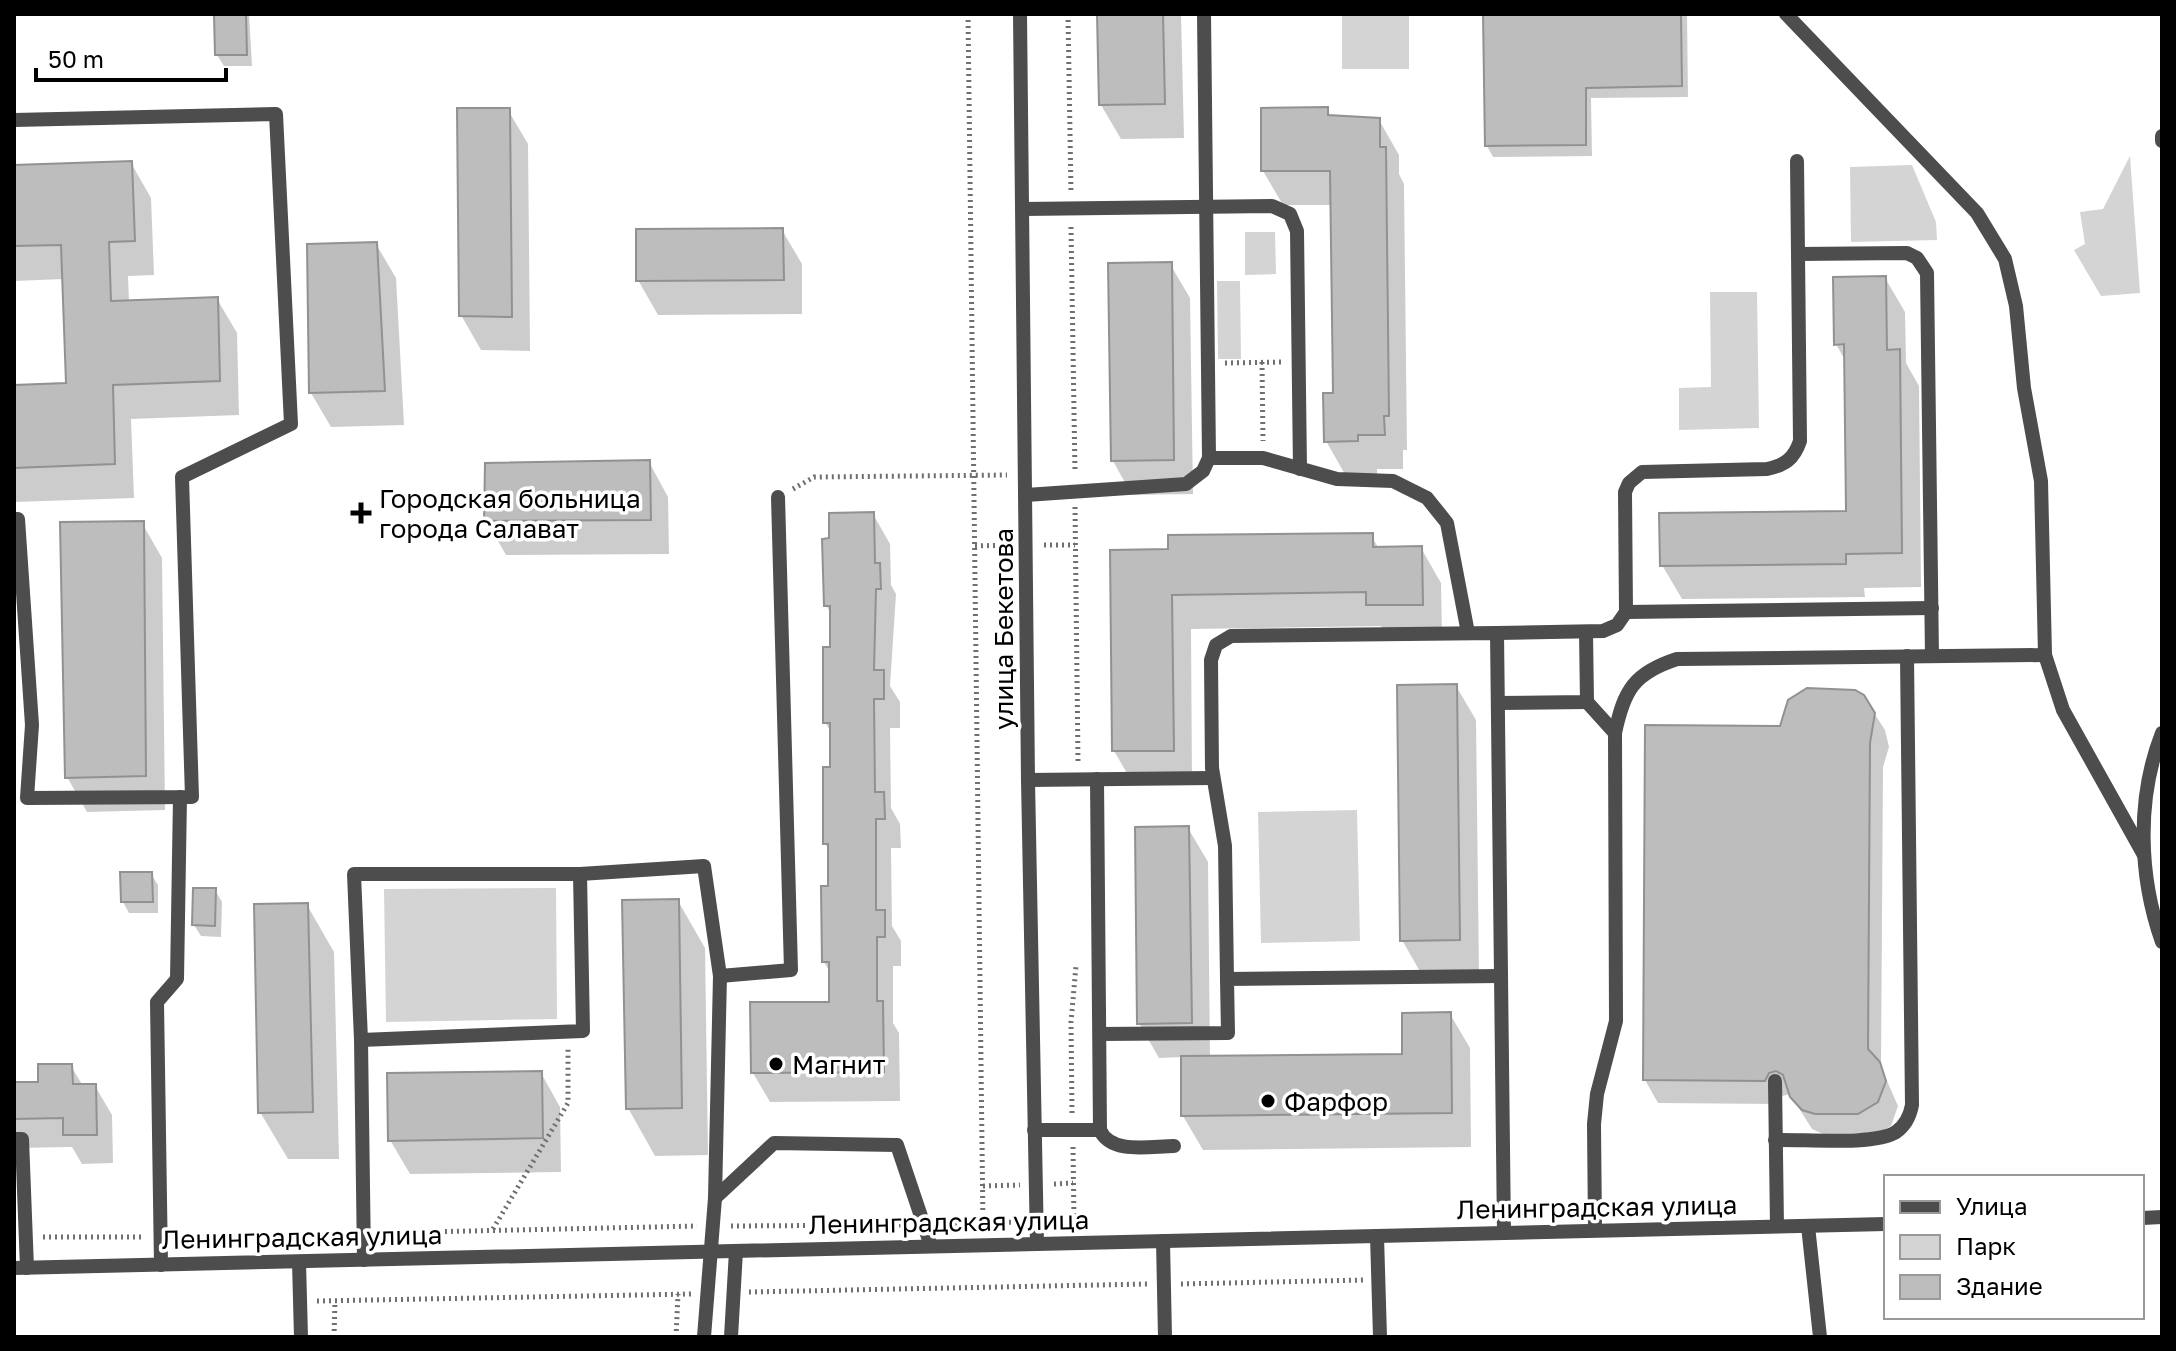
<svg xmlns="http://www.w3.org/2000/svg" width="2176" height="1351" viewBox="0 0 2176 1351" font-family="'Golos Text',sans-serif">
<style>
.green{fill:#d4d4d4}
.shadow{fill:#0003}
.building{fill:#bdbdbd;stroke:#919191;stroke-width:2}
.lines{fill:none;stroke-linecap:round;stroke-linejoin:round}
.path{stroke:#6f6f6f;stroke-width:5;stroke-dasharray:2 4;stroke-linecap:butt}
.minor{stroke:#4d4d4d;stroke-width:14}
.poi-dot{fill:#000;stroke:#fff;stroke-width:3}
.labels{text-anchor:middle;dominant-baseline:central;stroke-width:7;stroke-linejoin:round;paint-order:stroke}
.poi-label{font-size:26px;fill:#000;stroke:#fff;text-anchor:start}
.street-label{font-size:26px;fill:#000;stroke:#fff}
</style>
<rect width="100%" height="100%" fill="#fff"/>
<g class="green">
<path d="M 1409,15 L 1409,69 L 1342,69 L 1342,16 Z"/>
<path d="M 2130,156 L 2140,293 L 2101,296 L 2074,250 L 2085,244 L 2080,212 L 2103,209 Z"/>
<path d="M 1912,165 L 1936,222 L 1937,240 L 1851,242 L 1850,167 Z"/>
<path d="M 1245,232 L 1275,232 L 1276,274 L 1245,275 Z"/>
<path d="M 1217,281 L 1240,281 L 1241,359 L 1218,359 Z"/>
<path d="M 1710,292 L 1757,292 L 1759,428 L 1679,430 L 1679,388 L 1711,387 Z"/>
<path d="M 1357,810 L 1360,941 L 1261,943 L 1258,812 Z"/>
<path d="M 556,888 L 557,1019 L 386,1022 L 384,889 Z"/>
</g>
<g class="shadow">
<path d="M 216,14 L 249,14 L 252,66 L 224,66 L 217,55 Z"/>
<path d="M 1099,14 L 1181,14 L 1184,138 L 1121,139 L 1101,105 Z"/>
<path d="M 1485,14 L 1687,14 L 1688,97 L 1591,98 L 1592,156 L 1493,157 L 1487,146 Z"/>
<path d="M 1327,109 L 1331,117 L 1379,120 L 1399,155 L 1399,174 L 1404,184 L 1407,450 L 1403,450 L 1403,469 L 1377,469 L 1377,475 L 1346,476 L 1326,441 L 1335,395 L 1332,205 L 1283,205 L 1263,171 Z"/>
<path d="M 508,110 L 528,144 L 530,351 L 481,350 L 461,315 Z"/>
<path d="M 131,163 L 151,198 L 154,275 L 128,276 L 129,302 L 217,299 L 237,333 L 239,415 L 131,419 L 134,498 L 14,502 L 14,387 L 68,385 L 64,279 L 14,281 L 14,167 Z"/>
<path d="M 782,230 L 802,264 L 802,314 L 658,315 L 638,280 Z"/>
<path d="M 376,244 L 396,278 L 404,425 L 331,427 L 311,393 Z"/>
<path d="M 1170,264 L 1190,298 L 1193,494 L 1132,495 L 1113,461 Z"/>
<path d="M 1885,278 L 1905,312 L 1906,363 L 1919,386 L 1921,587 L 1864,588 L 1865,597 L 1682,599 L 1662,565 L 1848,513 L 1846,362 L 1836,344 Z"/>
<path d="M 649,462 L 668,497 L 669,554 L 506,555 L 486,520 Z"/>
<path d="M 873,514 L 890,544 L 891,585 L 896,594 L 890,686 L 900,702 L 900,728 L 890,728 L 891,808 L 900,824 L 901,848 L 891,848 L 892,926 L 901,941 L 901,966 L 893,966 L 893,1023 L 899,1033 L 900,1101 L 770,1102 L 753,1073 L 831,1004 L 831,974 L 824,962 L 830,853 L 825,843 L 832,769 L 832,734 L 825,722 L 832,649 L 832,616 L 826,605 L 831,540 Z"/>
<path d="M 142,523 L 162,558 L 165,810 L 87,812 L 67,777 Z"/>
<path d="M 1371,535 L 1379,549 L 1421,548 L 1441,583 L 1442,638 L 1388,639 L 1381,626 L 1191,629 L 1192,784 L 1134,785 L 1114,751 L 1170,551 Z"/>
<path d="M 1456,686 L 1476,720 L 1479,974 L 1422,975 L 1402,940 Z"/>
<path d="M 1863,696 L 1885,730 L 1889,747 L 1883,767 L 1881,1067 L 1898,1106 L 1891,1126 L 1871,1137 L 1830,1137 L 1812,1129 L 1790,1094 L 1782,1096 L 1778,1104 L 1658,1103 L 1645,1080 L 1781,728 Z"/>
<path d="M 1188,828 L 1208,862 L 1210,1058 L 1404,1056 L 1450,1014 L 1470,1048 L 1471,1147 L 1203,1150 L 1183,1116 L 1183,1057 L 1159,1058 L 1139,1023 Z"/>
<path d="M 151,874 L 158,885 L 158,913 L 129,913 L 123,902 Z"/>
<path d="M 215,890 L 222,902 L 221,937 L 201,936 L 194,925 Z"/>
<path d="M 678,901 L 705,948 L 708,1155 L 655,1156 L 628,1108 Z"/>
<path d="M 307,905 L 334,952 L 339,1159 L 288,1159 L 260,1112 Z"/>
<path d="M 71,1066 L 83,1086 L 95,1086 L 112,1115 L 113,1163 L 82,1164 L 72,1147 L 14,1148 L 14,1084 L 40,1084 Z"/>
<path d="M 541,1073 L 560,1107 L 561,1172 L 410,1174 L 390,1140 Z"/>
</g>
<g class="building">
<path d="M 214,14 L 246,14 L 247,55 L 215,55 Z"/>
<path d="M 1097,14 L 1163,14 L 1165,104 L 1099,105 Z"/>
<path d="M 1483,14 L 1681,14 L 1682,86 L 1586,88 L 1586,145 L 1485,146 Z"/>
<path d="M 1328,107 L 1328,115 L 1380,118 L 1380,147 L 1386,147 L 1389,416 L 1384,416 L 1385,435 L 1358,435 L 1358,441 L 1324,442 L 1323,393 L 1333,393 L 1330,171 L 1261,171 L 1261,108 Z"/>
<path d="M 457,108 L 510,108 L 512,317 L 459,316 Z"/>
<path d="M 132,161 L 135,241 L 109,242 L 111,301 L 218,297 L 220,381 L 113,385 L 115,464 L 14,468 L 14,385 L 66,383 L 61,245 L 14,246 L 14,165 Z"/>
<path d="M 783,228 L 784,280 L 636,281 L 636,229 Z"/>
<path d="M 377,242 L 385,391 L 309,393 L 307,244 Z"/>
<path d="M 1172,262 L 1174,460 L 1111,461 L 1108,263 Z"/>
<path d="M 1886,276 L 1887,350 L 1900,349 L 1902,553 L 1846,554 L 1846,564 L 1660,566 L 1659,513 L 1846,511 L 1844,344 L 1834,345 L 1833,277 Z"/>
<path d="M 650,460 L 651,520 L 484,521 L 485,463 Z"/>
<path d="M 874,512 L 875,563 L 880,563 L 881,589 L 876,589 L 874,670 L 884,670 L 884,699 L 874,699 L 875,792 L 884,792 L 885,819 L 876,819 L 876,910 L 885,910 L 885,937 L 877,937 L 877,1001 L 883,1001 L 884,1072 L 751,1073 L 750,1002 L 829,1002 L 829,962 L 822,962 L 821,886 L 828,886 L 828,844 L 823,844 L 823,767 L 830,767 L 830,723 L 823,723 L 823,647 L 830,647 L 830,606 L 824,606 L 822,539 L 829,538 L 829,513 Z"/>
<path d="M 144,521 L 146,776 L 65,778 L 60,522 Z"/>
<path d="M 1373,533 L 1373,547 L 1422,546 L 1423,605 L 1366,605 L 1366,592 L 1172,595 L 1174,751 L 1112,751 L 1110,550 L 1168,549 L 1168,535 Z"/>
<path d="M 1457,684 L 1460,940 L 1400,941 L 1397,685 Z"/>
<path d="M 1807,688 L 1855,690 L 1864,695 L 1875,713 L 1870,743 L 1868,1049 L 1880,1062 L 1886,1081 L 1878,1102 L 1858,1114 L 1815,1114 L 1802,1110 L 1790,1097 L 1783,1075 L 1776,1071 L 1769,1073 L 1765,1081 L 1643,1080 L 1645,725 L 1780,726 L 1788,700 Z"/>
<path d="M 1189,826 L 1192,1023 L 1137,1024 L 1135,827 Z"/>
<path d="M 120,872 L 152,872 L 153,902 L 121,902 Z"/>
<path d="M 193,888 L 216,888 L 215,926 L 192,925 Z"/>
<path d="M 679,899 L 682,1108 L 626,1109 L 622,900 Z"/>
<path d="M 308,903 L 313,1112 L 258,1113 L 254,904 Z"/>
<path d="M 1451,1012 L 1452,1113 L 1181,1116 L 1181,1056 L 1402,1054 L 1402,1013 Z"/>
<path d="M 38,1064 L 72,1064 L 73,1084 L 96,1084 L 97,1135 L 63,1135 L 63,1118 L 14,1119 L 14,1082 L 38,1082 Z"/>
<path d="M 542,1071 L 543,1138 L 388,1141 L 387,1073 Z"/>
</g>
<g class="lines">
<g class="path">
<path d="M 968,14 L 983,1225"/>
<path d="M 1068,14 L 1071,193"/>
<path d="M 1071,227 L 1075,473"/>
<path d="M 1262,362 L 1263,441"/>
<path d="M 1225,363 L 1283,362"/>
<path d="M 793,489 L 814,477 L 1007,475"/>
<path d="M 1075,507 L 1078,761"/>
<path d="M 1044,545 L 1075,545"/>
<path d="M 975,546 L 1010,545"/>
<path d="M 1072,1113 L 1071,1022 L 1076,966"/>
<path d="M 1073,1147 L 1074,1221"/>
<path d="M 1054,1184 L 1073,1183"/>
<path d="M 983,1186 L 1020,1185"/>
<path d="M 943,1224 L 1021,1222"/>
<path d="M 731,1226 L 905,1225"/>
<path d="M 493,1229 L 568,1103 L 568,1049"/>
<path d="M 379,1233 L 697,1226"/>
<path d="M 43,1237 L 145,1237"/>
<path d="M 179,1237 L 345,1234"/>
<path d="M 1181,1284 L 1363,1280"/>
<path d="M 749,1292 L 1147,1284"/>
<path d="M 317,1301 L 691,1294"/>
<path d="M 334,1337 L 335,1301"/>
<path d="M 676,1337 L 678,1294"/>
</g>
<g class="minor">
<path d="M 1020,14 L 1028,780 L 1037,1244"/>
<path d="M 1786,14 L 1977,213 L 2005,259 L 2016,306 L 2024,388 L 2041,481 L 2045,655 L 2063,710 L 2144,855"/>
<path d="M 14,120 L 276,114 L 291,424 L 182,477 L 192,797 L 27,798 L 32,725 L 18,519 L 14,519"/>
<path d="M 2162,136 L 2162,141"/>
<path d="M 1797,161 L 1798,254"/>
<path d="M 1023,209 L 1272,206 L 1290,214 L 1297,231 L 1300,469"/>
<path d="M 1209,458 L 1263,458 L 1337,479 L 1393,481 L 1427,498 L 1447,523 L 1468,633"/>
<path d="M 1026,495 L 1186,484 L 1203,471 L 1209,458 L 1204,14"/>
<path d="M 1626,612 L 1932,608"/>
<path d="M 1497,633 L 1603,631 L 1617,625 L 1626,612 L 1625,492 L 1629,483 L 1642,472 L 1767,469 C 1785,465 1794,459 1800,441 L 1798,254 L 1907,253 L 1917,258 L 1927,273 L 1932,656"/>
<path d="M 1587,702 L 1615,733"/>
<path d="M 1498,703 L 1587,702 L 1586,632"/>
<path d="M 2162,733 C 2136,799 2139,877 2162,942"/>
<path d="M 1097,779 L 1100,1130"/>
<path d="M 1028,780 L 1213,778"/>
<path d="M 580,874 L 704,866 L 720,976 L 715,1198 L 704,1337"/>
<path d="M 720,976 L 791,970 L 778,497"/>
<path d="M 1227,979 L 1225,846 L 1212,768 L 1211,660 L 1216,645 L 1231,636 L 1497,633 L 1504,1233"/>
<path d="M 1100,1034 L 1228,1033 L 1227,979 L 1501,976"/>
<path d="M 361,1040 L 583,1031 L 580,874 L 354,874 L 361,1040 L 364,1260"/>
<path d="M 1775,1081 L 1777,1226"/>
<path d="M 1034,1130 L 1100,1130 C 1111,1155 1151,1146 1174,1146"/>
<path d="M 14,1139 L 22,1139 L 27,1268"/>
<path d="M 1775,1140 C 1804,1139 1874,1146 1896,1132 C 1906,1125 1910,1116 1912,1105 L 1907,656"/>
<path d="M 715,1198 L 774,1143 L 897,1145 L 931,1246"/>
<path d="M 2142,1218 L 2162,1217"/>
<path d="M 1808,1226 L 1820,1337"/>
<path d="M 1595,1230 L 1594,1124 L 1597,1094 L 1616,1021 L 1615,733 C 1624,690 1634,673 1677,659 L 2045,655"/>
<path d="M 1377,1236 L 1380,1337"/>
<path d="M 1163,1241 L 1165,1337"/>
<path d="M 299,1262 L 301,1337"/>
<path d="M 161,1265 L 157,1002 L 177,979 L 180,797"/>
<path d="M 14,1268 L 1886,1224"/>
<path d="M 731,1337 L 736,1251"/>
</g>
</g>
<g class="poi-dot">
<path d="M357 501h8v8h8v8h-8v8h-8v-8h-8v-8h8z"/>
<circle cx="776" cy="1064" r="8"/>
<circle cx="1268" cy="1101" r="8"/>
</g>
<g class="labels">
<g class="poi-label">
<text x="379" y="498">Городская больница<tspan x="379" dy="30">города Салават</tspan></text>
<text x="792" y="1064">Магнит</text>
<text x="1284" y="1101">Фарфор</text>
</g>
<g class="street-label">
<text transform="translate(1003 629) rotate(-90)">улица Бекетова</text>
<text transform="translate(1597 1207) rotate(-1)">Ленинградская улица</text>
<text transform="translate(949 1222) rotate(-1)">Ленинградская улица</text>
<text transform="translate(302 1237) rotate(-1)">Ленинградская улица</text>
</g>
</g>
<rect width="2176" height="1351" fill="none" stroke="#000000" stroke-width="32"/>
<rect x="1884" y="1175" width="260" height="144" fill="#ffffff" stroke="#999999" stroke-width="2"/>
<rect x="1900" y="1201" width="40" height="12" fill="#4d4d4d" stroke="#999999" stroke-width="2"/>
<text x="1956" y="1215" font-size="24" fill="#000000">Улица</text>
<rect x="1900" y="1235" width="40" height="24" fill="#d4d4d4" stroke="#999999" stroke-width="2"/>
<text x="1956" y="1255" font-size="24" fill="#000000">Парк</text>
<rect x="1900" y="1275" width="40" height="24" fill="#bdbdbd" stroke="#999999" stroke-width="2"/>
<text x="1956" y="1295" font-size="24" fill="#000000">Здание</text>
<path d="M36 68v12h190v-12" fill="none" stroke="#000000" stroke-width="4"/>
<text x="48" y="68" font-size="24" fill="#000000" stroke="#ffffff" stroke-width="6" paint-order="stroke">50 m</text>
</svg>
